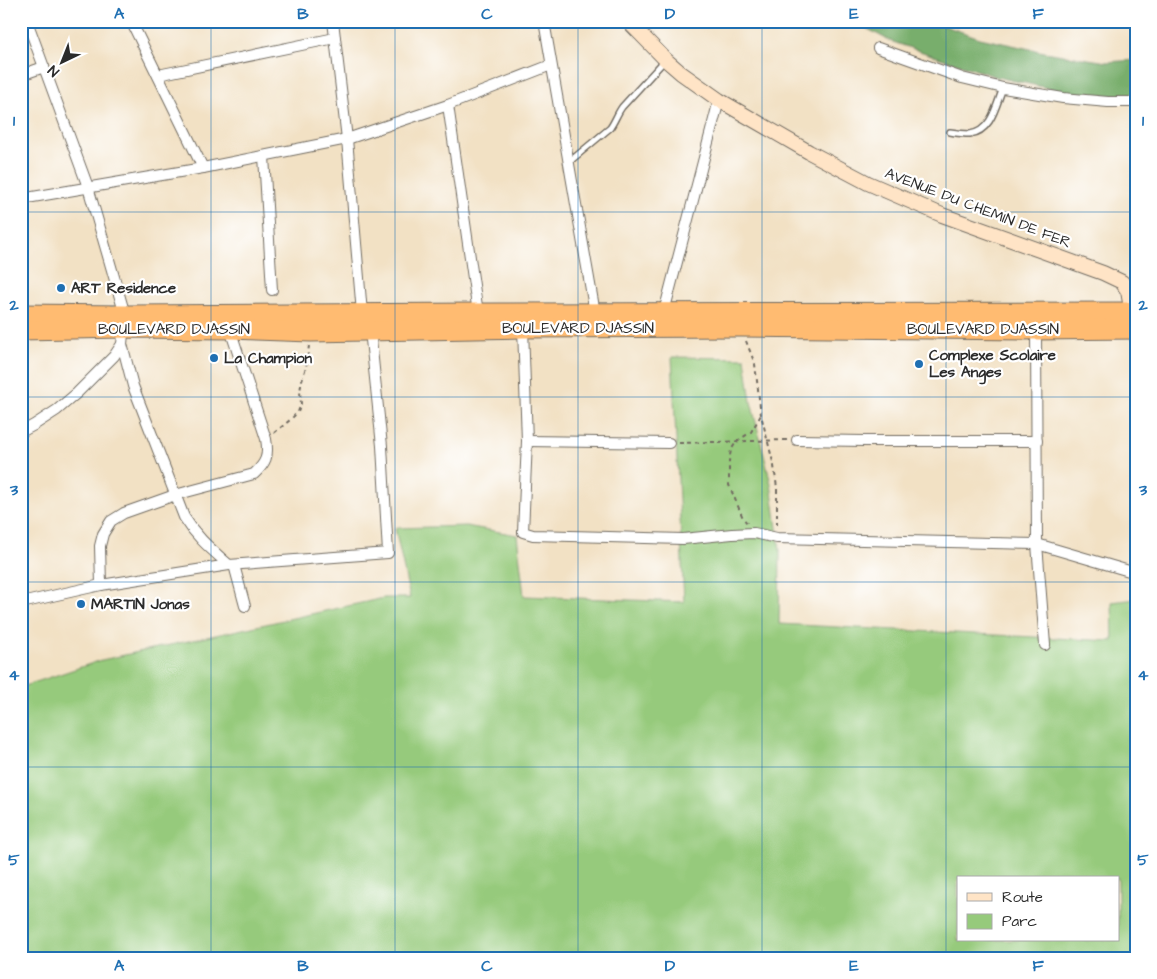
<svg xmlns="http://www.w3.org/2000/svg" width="1157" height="979" viewBox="0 0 1157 979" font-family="'Architects Daughter',sans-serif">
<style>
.green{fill:#96ca7c;stroke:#607a54;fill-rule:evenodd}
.forest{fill:#78ae6c;stroke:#526c4c}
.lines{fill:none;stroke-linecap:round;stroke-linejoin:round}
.lane-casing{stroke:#716b61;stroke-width:8}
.street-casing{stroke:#716b61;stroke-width:12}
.secondary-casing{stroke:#716b61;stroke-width:16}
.highway-casing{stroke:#716b61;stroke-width:21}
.path{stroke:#716b61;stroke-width:2;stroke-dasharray:4 4;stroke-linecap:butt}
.lane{stroke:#fff;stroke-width:5}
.street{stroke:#fff;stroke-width:10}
.secondary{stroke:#ffe4c6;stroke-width:14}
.highway{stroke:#ffbb71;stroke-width:19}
.grid{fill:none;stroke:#1f6fb2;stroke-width:1;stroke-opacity:0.55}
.poi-dot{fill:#1f6fb2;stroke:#fff;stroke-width:2}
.labels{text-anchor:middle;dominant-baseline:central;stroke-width:4.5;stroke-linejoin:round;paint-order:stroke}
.street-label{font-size:15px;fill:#2b2b2b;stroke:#fff}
.poi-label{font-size:15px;font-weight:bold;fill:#2b2b2b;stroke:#fff;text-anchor:start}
.neatline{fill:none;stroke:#1f6fb2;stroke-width:2}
.grid-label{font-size:16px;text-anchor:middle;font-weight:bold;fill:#1f6fb2}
</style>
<rect width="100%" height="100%" fill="#fff"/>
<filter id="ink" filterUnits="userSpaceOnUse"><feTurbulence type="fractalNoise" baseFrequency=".02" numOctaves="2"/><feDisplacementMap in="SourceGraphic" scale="10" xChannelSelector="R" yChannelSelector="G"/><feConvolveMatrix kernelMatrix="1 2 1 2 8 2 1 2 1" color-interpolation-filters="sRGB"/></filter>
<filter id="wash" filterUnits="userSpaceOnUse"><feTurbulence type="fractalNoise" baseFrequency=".0096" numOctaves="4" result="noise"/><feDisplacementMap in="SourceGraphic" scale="20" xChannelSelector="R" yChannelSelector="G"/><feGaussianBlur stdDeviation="1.12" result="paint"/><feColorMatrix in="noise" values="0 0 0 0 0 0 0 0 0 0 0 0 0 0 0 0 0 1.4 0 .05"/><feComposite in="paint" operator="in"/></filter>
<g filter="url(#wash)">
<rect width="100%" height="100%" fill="#f2e1c4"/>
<path class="green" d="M 672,357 L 745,358 L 751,402 L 771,484 L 780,550 L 779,624 L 1113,641 L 1112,602 L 1136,599 L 1136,958 L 21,958 L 21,687 L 102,660 L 384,598 L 410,598 L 395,528 L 466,526 L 517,535 L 524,596 L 684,602 ZM 958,878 L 1118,878 L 1118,940 L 958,940 Z"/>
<path class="forest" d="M 853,21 L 930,21 L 980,38 L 1044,52 L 1107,62 L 1136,60 L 1136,97 L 1080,95 L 997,77 L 890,41 Z"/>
</g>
<g filter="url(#ink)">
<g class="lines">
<defs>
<g id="lane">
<path d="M 950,132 C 956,133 963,134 970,134 C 992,131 996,105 1003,88"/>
<path d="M 569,162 L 610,128 C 615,121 617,114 622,107 L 665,60"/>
</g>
<g id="street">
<path d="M 131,21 L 203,168"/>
<path d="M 333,21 L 347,139 L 362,313"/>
<path d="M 544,21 L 595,313"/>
<path d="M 878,48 L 962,78 L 1003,88 L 1063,98 L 1108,102 L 1136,102"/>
<path d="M 21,75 L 44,67"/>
<path d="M 158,75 L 335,38"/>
<path d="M 448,105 L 478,313"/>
<path d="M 264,156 L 272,290"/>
<path d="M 21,199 L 203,168 L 347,139 L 448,105 L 551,65"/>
<path d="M 664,312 L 719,100"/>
<path d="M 523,328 L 527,441 L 523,532 L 533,535 L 683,539 L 732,534 L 754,533 L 777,538 L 1037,544 L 1136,573"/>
<path d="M 1134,329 L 1136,342"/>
<path d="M 1036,330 L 1037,544 L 1045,645"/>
<path d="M 122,344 L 133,386 L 184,517 C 197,538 211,549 229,565"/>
<path d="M 21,432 L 34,425 L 57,410 L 77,393 L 114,356 L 122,344 L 125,315 L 88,187 L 27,21"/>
<path d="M 797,440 L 865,441 L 1037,441"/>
<path d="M 527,441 L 669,443"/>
<path d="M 234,565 L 245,606"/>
<path d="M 101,585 L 100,546 L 103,534 L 111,521 L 124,513 L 175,495 L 254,474 C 266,463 269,456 266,439 L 230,329"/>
<path d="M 21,603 L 101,585 L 229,565 L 388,553 L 382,446 L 370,330"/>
</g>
<path id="secondary" d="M 628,21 L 666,60 L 681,73 L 719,100 L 809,152 L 868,183 L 942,215 L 1103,273 L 1122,282 L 1128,291 L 1133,320"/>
<g id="highway">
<path d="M 21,314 L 125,315 L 478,313 L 1136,312"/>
<path d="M 21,330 L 124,328 L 230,329 L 311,332 L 523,328 L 741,327 L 1036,330 L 1136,329"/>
</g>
</defs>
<use href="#lane" class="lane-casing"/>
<use href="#street" class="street-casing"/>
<use href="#secondary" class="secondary-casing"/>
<use href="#highway" class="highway-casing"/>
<g class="path">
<path d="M 746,341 L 755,364 L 761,415 L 774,466 L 777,488 L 777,527"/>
<path d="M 274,433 L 290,420 L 298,412 L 301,404 L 300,391 L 302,380 L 306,367 L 309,346"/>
<path d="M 679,443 L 787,440"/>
<path d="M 747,523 L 743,518 L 729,485 L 729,461 L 731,450 L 737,441 L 751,432 L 761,415"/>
</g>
<use href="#lane" class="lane"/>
<use href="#street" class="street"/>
<use href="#secondary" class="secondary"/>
<use href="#highway" class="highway"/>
</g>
</g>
<path class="grid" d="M 211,21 L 211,958M 395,21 L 395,958M 578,21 L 578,958M 762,21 L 762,958M 946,21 L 946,958M 21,212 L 1136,212M 21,397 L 1136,397M 21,582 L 1136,582M 21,767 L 1136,767"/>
<g class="poi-dot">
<circle cx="61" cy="288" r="5"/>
<circle cx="214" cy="358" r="5"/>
<circle cx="919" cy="364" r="5"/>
<circle cx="81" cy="604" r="5"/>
</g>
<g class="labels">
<g class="street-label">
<text transform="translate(978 208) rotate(21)">AVENUE DU CHEMIN DE FER</text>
<text x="578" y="328">BOULEVARD DJASSIN</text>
<text x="174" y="329">BOULEVARD DJASSIN</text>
<text x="983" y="329">BOULEVARD DJASSIN</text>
</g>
<g class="poi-label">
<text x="71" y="288">ART Residence</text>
<text x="929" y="355">Complexe Scolaire<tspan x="929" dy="17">Les Anges</tspan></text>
<text x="224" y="358">La Champion</text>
<text x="91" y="604">MARTIN Jonas</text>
</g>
</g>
<rect width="1157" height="979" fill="none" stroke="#fff" stroke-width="55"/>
<rect x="957" y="876" width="162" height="65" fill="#ffffff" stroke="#aaaaaa"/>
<rect x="967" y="893" width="25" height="8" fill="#ffe4c6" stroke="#aaaaaa"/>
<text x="1002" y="902" font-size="15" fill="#2b2b2b">Route</text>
<rect x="967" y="914" width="25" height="15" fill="#96ca7c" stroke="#aaaaaa"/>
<text x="1002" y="926" font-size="15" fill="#2b2b2b">Parc</text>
<g transform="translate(62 62) rotate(223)" stroke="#ffffff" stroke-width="4" paint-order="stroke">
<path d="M0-4L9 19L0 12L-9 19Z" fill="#2b2b2b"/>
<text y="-8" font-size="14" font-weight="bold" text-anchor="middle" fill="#2b2b2b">N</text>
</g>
<rect x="28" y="28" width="1102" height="924" class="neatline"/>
<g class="grid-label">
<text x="119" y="19">A</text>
<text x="303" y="19">B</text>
<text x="487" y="19">C</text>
<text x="670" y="19">D</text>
<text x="854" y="19">E</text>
<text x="1038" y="19">F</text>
<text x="14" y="126">1</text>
<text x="1143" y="126">1</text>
<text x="14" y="310">2</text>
<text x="1143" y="310">2</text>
<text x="14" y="495">3</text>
<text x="1143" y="495">3</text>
<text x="14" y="680">4</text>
<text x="1143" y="680">4</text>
<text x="14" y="865">5</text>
<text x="1143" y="865">5</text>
<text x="119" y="971">A</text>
<text x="303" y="971">B</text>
<text x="487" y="971">C</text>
<text x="670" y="971">D</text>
<text x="854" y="971">E</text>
<text x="1038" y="971">F</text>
</g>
</svg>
